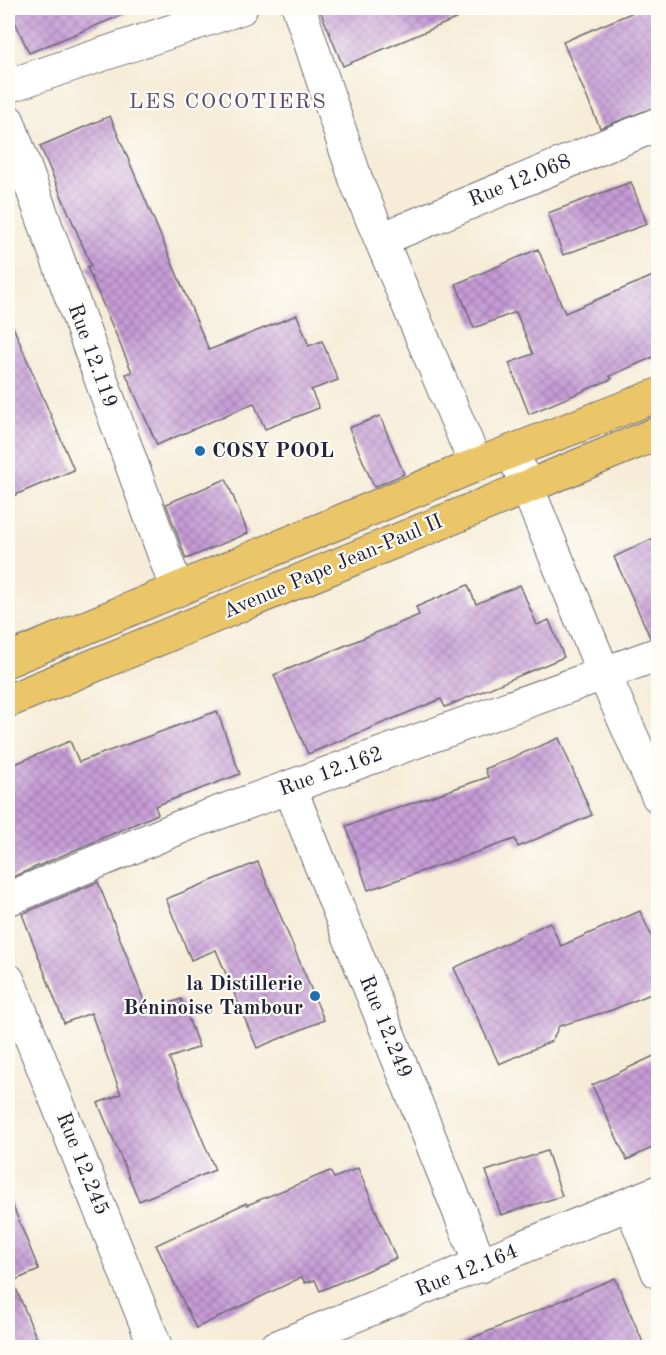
<svg xmlns="http://www.w3.org/2000/svg" width="666" height="1355" viewBox="0 0 666 1355" font-family="'Old Standard TT',serif">
<style>
.building{fill:url(#building-cross-hatch)}
.lines{fill:none;stroke-linecap:round;stroke-linejoin:round}
.minor-casing{stroke:#6c6972;stroke-width:35}
.major-casing{stroke:#6c6972;stroke-width:35}
.minor{stroke:#fff;stroke-width:33}
.major{stroke:#ebc669;stroke-width:33}
.poi-dot{fill:#1f6fb2;stroke:#fdfcf7;stroke-width:2}
.labels{text-anchor:middle;dominant-baseline:central;stroke-width:4.5;stroke-linejoin:round;paint-order:stroke}
.street-label{font-size:21px;fill:#22223b;stroke:#fdfcf7}
.poi-label{font-size:21px;font-weight:bold;fill:#22223b;stroke:#fdfcf7;text-anchor:start}
.neighbourhood-label{font-size:22px;letter-spacing:1.5px;fill:#5b4c71;stroke:#fdfcf7}
</style>
<defs>
<pattern id="building-cross-hatch" width="8" height="8" patternUnits="userSpaceOnUse" patternTransform="scale(1.5)"><rect width="8" height="8" fill="#c69bd6"/><path d="M0 0l8 8M0 8l8-8" fill="none" stroke="#a07eaf"/></pattern>
</defs>
<rect width="100%" height="100%" fill="#fdfcf7"/>
<filter id="ink" filterUnits="userSpaceOnUse"><feTurbulence type="fractalNoise" baseFrequency=".0167" numOctaves="2"/><feDisplacementMap in="SourceGraphic" scale="12" xChannelSelector="R" yChannelSelector="G"/><feConvolveMatrix kernelMatrix="1 2 1 2 8 2 1 2 1" color-interpolation-filters="sRGB"/></filter>
<filter id="wash" filterUnits="userSpaceOnUse"><feTurbulence type="fractalNoise" baseFrequency=".008" numOctaves="4" result="noise"/><feDisplacementMap in="SourceGraphic" scale="24" xChannelSelector="R" yChannelSelector="G"/><feGaussianBlur stdDeviation="1.35" result="paint"/><feColorMatrix in="noise" values="0 0 0 0 0 0 0 0 0 0 0 0 0 0 0 0 0 1.4 0 .05"/><feComposite in="paint" operator="in"/></filter>
<g filter="url(#wash)">
<rect width="100%" height="100%" fill="#f6ecd7"/>
<g id="blocks">
<g class="building">
<path d="M 9,8 L 139,8 L 29,53 Z"/>
<path d="M 319,8 L 482,8 L 343,66 Z"/>
<path d="M 643,8 L 658,8 L 658,106 L 600,128 L 563,42 Z"/>
<path d="M 110,116 L 209,350 L 297,315 L 309,346 L 322,341 L 338,380 L 311,390 L 319,408 L 265,429 L 254,403 L 157,445 L 126,374 L 132,372 L 87,267 L 91,265 L 40,146 Z"/>
<path d="M 631,182 L 647,224 L 563,255 L 548,213 Z"/>
<path d="M 538,249 L 565,313 L 658,274 L 658,355 L 610,376 L 612,379 L 529,414 L 509,363 L 533,354 L 516,312 L 474,328 L 456,284 Z"/>
<path d="M 8,315 L 74,470 L 8,498 Z"/>
<path d="M 380,416 L 404,474 L 374,487 L 349,428 Z"/>
<path d="M 226,479 L 248,533 L 186,559 L 166,504 Z"/>
<path d="M 658,536 L 658,636 L 650,637 L 614,557 Z"/>
<path d="M 468,585 L 476,604 L 520,585 L 537,625 L 549,620 L 564,657 L 445,707 L 441,699 L 308,754 L 274,675 L 419,615 L 416,607 Z"/>
<path d="M 217,711 L 240,774 L 155,806 L 158,814 L 8,879 L 8,767 L 70,741 L 79,762 Z"/>
<path d="M 559,738 L 592,815 L 518,847 L 515,839 L 368,890 L 346,826 L 488,777 L 485,769 Z"/>
<path d="M 258,862 L 324,1020 L 257,1048 L 216,950 L 191,960 L 166,899 Z"/>
<path d="M 98,882 L 148,1011 L 181,999 L 199,1047 L 169,1058 L 215,1170 L 139,1201 L 98,1103 L 121,1094 L 91,1013 L 64,1023 L 22,914 Z"/>
<path d="M 640,911 L 658,950 L 658,991 L 612,1010 L 559,1026 L 552,1041 L 499,1064 L 454,968 L 550,922 L 561,946 Z"/>
<path d="M 658,1054 L 658,1145 L 627,1160 L 592,1085 Z"/>
<path d="M 547,1151 L 562,1196 L 501,1215 L 486,1171 Z"/>
<path d="M 358,1168 L 396,1258 L 320,1291 L 315,1280 L 305,1283 L 302,1277 L 196,1328 L 156,1245 L 246,1203 L 247,1205 L 330,1171 L 334,1178 Z"/>
<path d="M 8,1194 L 39,1270 L 13,1281 L 40,1347 L 8,1347 Z"/>
<path d="M 615,1278 L 645,1347 L 451,1347 Z"/>
</g>
</g>
</g>
<g filter="url(#ink)">
<use href="#blocks" fill-opacity="0" stroke="#6c6972" stroke-width="1.5"/>
<g class="lines">
<defs>
<g id="minor">
<path d="M 299,8 L 357,183 L 476,465"/>
<path d="M 8,86 L 241,8"/>
<path d="M 8,121 L 177,590"/>
<path d="M 382,239 L 658,124"/>
<path d="M 513,453 L 604,674 L 658,796"/>
<path d="M 290,788 L 481,1266"/>
<path d="M 8,899 L 190,823 L 658,654"/>
<path d="M 8,980 L 156,1348"/>
<path d="M 631,1205 L 658,1272"/>
<path d="M 275,1348 L 658,1192"/>
</g>
<g id="major">
<path d="M 8,660 L 476,465 L 658,395"/>
<path d="M 8,701 L 658,433"/>
</g>
</defs>
<use href="#minor" class="minor-casing"/>
<use href="#major" class="major-casing"/>
<use href="#minor" class="minor"/>
<use href="#major" class="major"/>
</g>
</g>
<g class="poi-dot">
<circle cx="200" cy="451" r="6"/>
<circle cx="315" cy="996" r="6"/>
</g>
<g class="labels">
<g class="street-label">
<text transform="translate(520 181) rotate(-22)">Rue 12.068</text>
<text transform="translate(92 356) rotate(70)">Rue 12.119</text>
<text transform="translate(333 567) rotate(-23)">Avenue Pape Jean-Paul II</text>
<text transform="translate(331 772) rotate(-20)">Rue 12.162</text>
<text transform="translate(385 1027) rotate(68)">Rue 12.249</text>
<text transform="translate(82 1164) rotate(68)">Rue 12.245</text>
<text transform="translate(467 1271) rotate(-22)">Rue 12.164</text>
</g>
<g class="poi-label">
<text x="212" y="451">COSY POOL</text>
<text x="303" y="984" text-anchor="end">la Distillerie<tspan x="303" dy="24">Béninoise Tambour</tspan></text>
</g>
<g class="neighbourhood-label">
<text x="228" y="102">LES COCOTIERS</text>
</g>
</g>
<rect width="666" height="1355" fill="none" stroke="#fdfcf7" stroke-width="30"/>
</svg>
